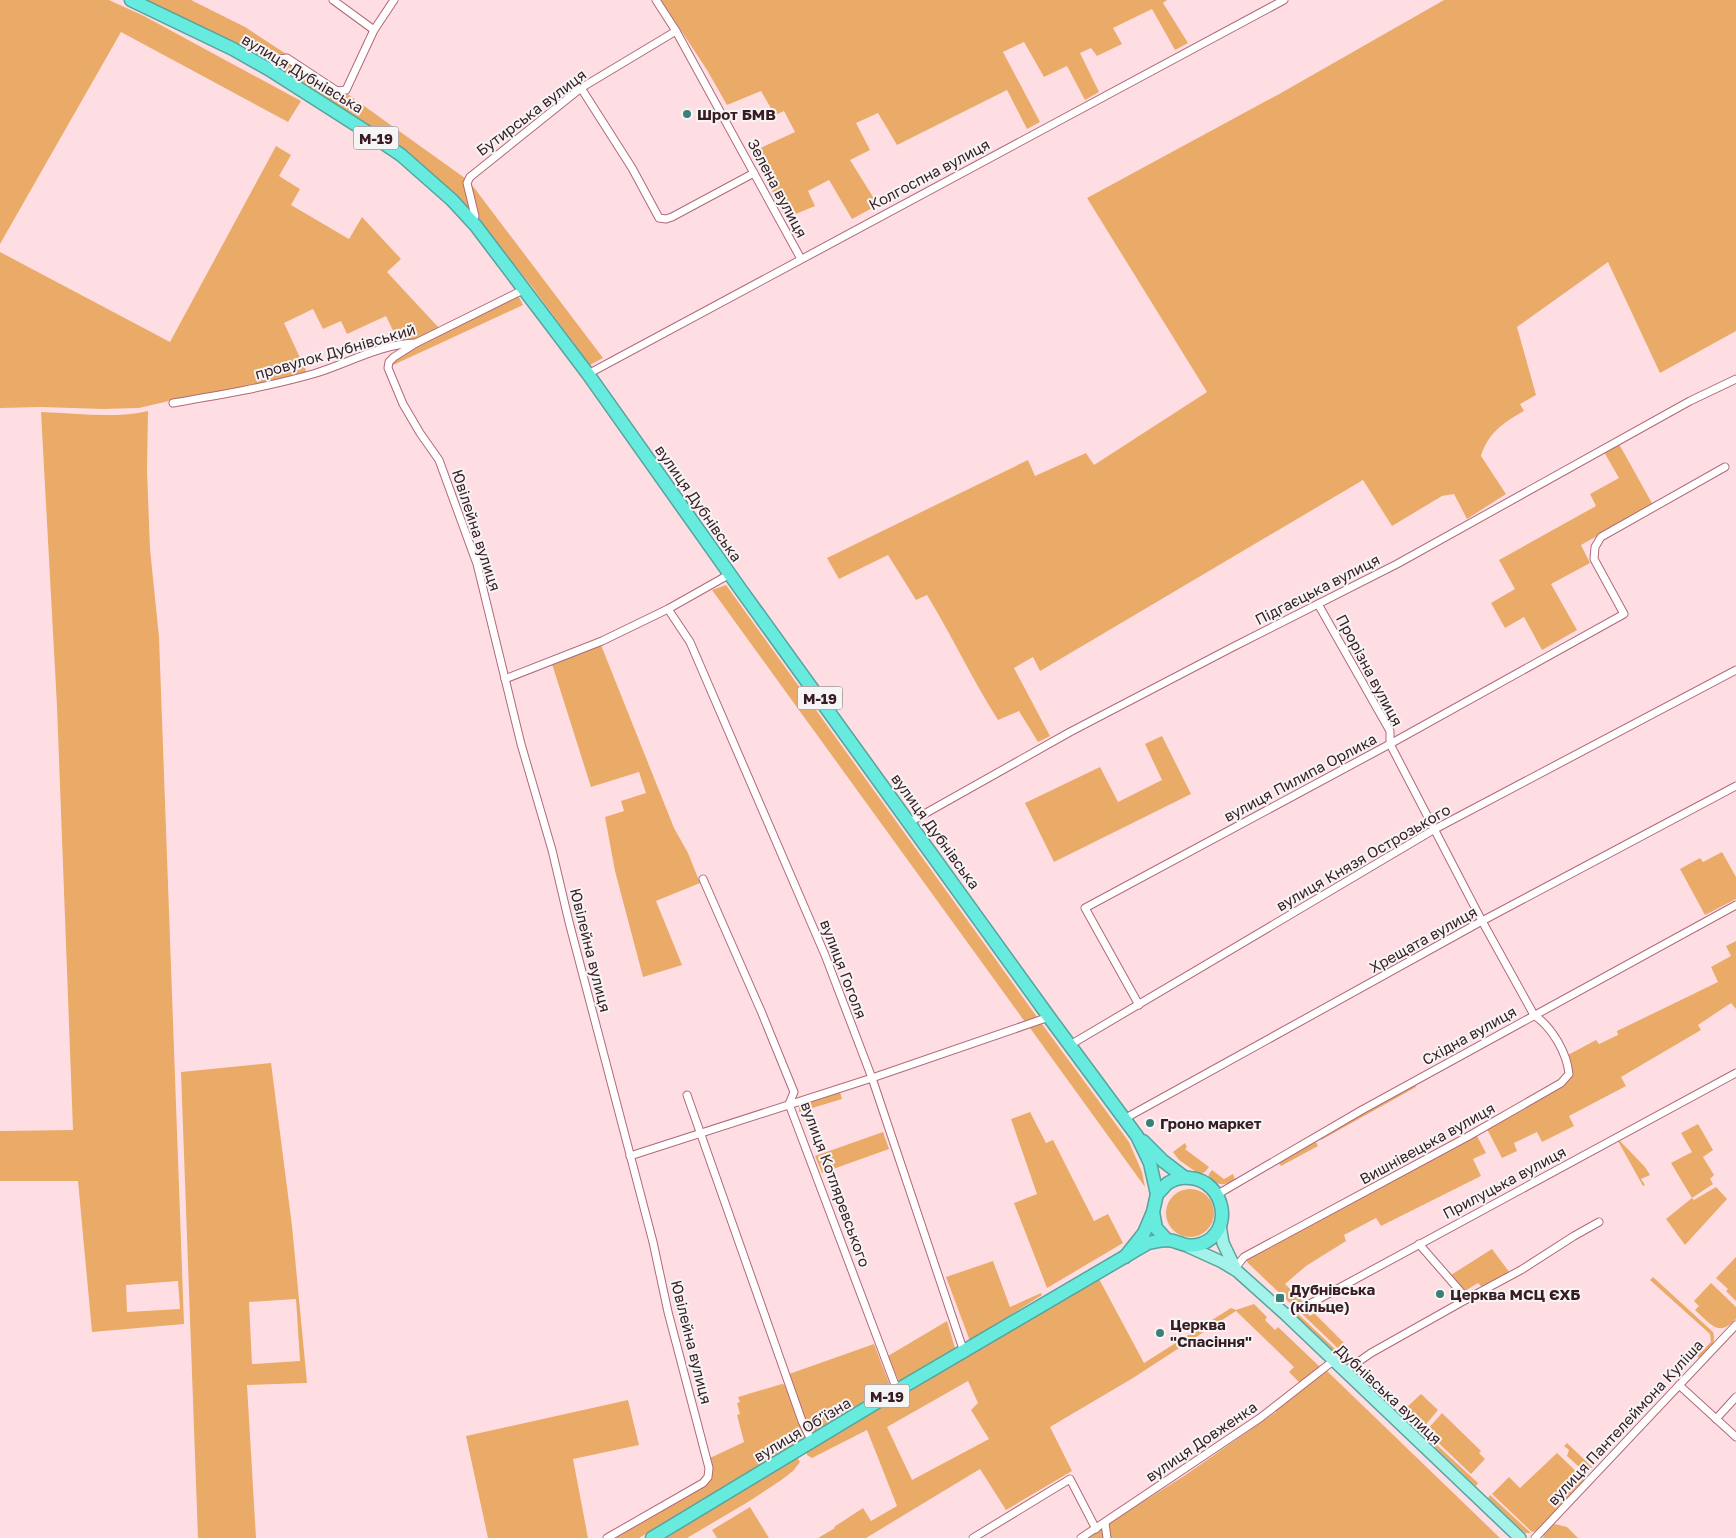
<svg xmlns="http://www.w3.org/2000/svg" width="1736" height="1538" viewBox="0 0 1736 1538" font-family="'Golos Text',sans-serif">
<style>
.green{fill:#eaab69;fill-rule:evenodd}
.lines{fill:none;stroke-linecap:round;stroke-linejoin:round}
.street-casing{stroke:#b16978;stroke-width:9}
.primary-casing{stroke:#57a39d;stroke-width:14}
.highway-casing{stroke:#57a39d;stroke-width:15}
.street{stroke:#fff;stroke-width:7}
.primary{stroke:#a4f3eb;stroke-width:11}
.highway{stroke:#67ebde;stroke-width:12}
.poi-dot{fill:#398079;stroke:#f5f5f5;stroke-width:2}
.labels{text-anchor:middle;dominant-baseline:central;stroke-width:4;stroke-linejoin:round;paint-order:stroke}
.shield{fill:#f5f5f5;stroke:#715d62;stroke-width:1}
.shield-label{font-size:14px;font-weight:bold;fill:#391c23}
.street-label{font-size:15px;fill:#391c23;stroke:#f5f5f5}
.poi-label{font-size:15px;font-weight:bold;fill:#391c23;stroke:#f5f5f5;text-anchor:start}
</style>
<rect width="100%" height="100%" fill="#ffdee3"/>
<g class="green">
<path d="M 0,0 L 109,0 L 144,16 L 301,101 L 288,122 L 121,32 L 0,244 Z"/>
<path d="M 145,0 L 191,0 L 245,27 L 346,93 L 469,181 L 603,358 L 590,365 L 533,288 L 471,210 L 405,152 L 306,84 L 237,44 Z"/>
<path d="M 661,0 L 1167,0 L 1163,3 L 1188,43 L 1175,50 L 1152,9 L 1113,28 L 1122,44 L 1097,56 L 1091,48 L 1080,53 L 1099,92 L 1085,100 L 1067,66 L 1044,77 L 1024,42 L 1003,52 L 1040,122 L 1027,129 L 1007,90 L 897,145 L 878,113 L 856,123 L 870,150 L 850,160 L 878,205 L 852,219 L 829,180 L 808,191 L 815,206 L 786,218 L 752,152 L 795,132 L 784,111 L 775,115 L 761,91 L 727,105 L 707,70 Z"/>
<path d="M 1444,0 L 1736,0 L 1736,331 L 1660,373 L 1608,262 L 1517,327 L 1536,395 L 1520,404 L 1524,411 C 1504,422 1488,433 1481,456 L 1506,494 L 1467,519 L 1454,494 L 1442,496 L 1392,526 L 1363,480 L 1040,671 L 1033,657 L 1014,668 L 1050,736 L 1038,742 L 1019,711 L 998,720 C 972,679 952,636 927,595 L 916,600 L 888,555 L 839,579 L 827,558 L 1028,460 L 1035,476 L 1086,453 L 1094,465 L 1207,392 L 1087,198 L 1281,93 Z"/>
<path d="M 276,146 L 291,155 L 279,176 L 300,189 L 291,205 L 349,239 L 362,217 L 401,259 L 387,272 L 439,328 L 414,340 L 398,341 L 386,316 L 347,334 L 341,321 L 323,329 L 313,309 L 284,323 L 307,373 L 257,386 L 173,400 L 139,408 L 103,409 L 41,407 L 0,408 L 0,252 L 170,342 Z"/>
<path d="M 519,297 L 523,305 L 391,366 L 395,359 L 418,346 Z"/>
<path d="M 148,411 L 147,470 L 150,549 L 159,637 L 184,1324 L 92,1332 L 78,1181 L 0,1181 L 0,1131 L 73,1130 L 57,706 L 41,412 C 76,413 114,419 148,411 ZM 178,1281 L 180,1309 L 127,1312 L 126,1285 Z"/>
<path d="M 1619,444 L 1653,505 L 1581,545 L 1590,563 L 1551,584 L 1577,630 L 1542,650 L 1524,617 L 1505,628 L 1491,603 L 1515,589 L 1499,560 L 1596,506 L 1590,494 L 1619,478 L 1604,452 Z"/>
<path d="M 726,585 L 1037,1017 L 1025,1022 L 712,590 Z"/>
<path d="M 601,645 L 674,828 L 688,853 L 700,883 L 656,901 L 682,965 L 643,977 L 615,871 L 605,817 L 624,811 L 621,801 L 646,793 L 639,772 L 591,787 L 552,664 Z"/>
<path d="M 1162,736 L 1191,794 L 1054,862 L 1025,803 L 1100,767 L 1118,802 L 1162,780 L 1145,744 Z"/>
<path d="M 1722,852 L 1736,877 L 1736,899 L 1705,915 L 1680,869 L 1700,858 L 1703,862 Z"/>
<path d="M 1736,941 L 1736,1009 L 1731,1003 L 1698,1025 L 1701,1030 L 1621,1077 L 1626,1086 L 1569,1116 L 1574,1126 L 1542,1142 L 1537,1132 L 1514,1143 L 1517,1151 L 1502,1158 L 1487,1129 L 1562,1085 L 1571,1068 L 1568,1055 L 1596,1040 L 1599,1044 L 1618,1035 L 1617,1031 L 1718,982 L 1711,967 L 1731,956 L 1726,946 Z"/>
<path d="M 1042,1024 L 1129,1142 L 1142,1172 L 1145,1187 L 1030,1028 Z"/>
<path d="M 271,1063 L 292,1226 L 307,1383 L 247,1385 L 256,1538 L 198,1538 L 181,1072 ZM 296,1299 L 300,1361 L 252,1364 L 249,1302 Z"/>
<path d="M 1415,1084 L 1416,1087 L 1321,1140 L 1320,1138 Z"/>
<path d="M 840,1092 L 842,1099 L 799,1112 L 799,1104 Z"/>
<path d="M 1030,1112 L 1046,1143 L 1053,1140 L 1094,1221 L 1108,1214 L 1123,1243 L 1047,1288 L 1014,1203 L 1037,1194 L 1011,1119 Z"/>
<path d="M 1698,1124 L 1713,1150 L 1703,1157 L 1714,1175 L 1710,1179 L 1713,1184 L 1692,1198 L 1694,1200 L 1716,1187 L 1727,1199 L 1685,1245 L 1666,1219 L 1692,1198 L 1671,1163 L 1692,1152 L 1681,1133 Z"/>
<path d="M 883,1132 L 889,1149 L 822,1173 L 815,1156 Z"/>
<path d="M 1476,1134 L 1486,1153 L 1473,1159 L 1481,1176 L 1381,1226 L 1376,1218 L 1344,1235 L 1346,1241 L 1306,1266 L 1285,1284 L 1304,1303 L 1294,1307 L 1248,1263 L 1246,1259 Z"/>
<path d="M 1619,1140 L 1645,1167 L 1650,1175 L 1641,1179 L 1645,1185 L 1643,1186 L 1618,1141 Z"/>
<path d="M 1316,1142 L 1318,1146 L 1281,1166 L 1279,1163 Z"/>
<path d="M 1185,1143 L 1187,1147 L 1185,1149 L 1209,1167 L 1205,1172 L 1199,1174 L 1179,1160 L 1173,1152 Z"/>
<path d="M 1212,1170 L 1224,1179 L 1233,1174 L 1235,1180 C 1224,1186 1219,1185 1208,1180 L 1209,1174 Z"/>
<circle cx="1190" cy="1213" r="24"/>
<path d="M 1492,1249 L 1510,1273 L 1482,1287 L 1478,1283 L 1465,1291 L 1451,1275 Z"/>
<path d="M 1736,1257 L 1736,1301 L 1726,1291 L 1728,1289 L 1716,1278 Z"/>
<path d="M 993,1261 L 1010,1307 L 1041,1293 L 1042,1295 L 970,1341 L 946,1277 Z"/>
<path d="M 1098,1277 L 1144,1363 L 1231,1308 L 1236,1310 L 1254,1304 L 1267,1317 L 1265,1320 L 1275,1330 L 1278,1327 L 1320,1367 L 1300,1383 L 1289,1372 L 1294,1367 L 1236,1311 L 1133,1378 L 1050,1427 L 1072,1471 L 1006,1510 L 980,1469 L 866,1538 L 818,1538 L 835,1528 L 834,1527 L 863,1508 L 871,1521 L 897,1506 L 867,1430 L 812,1458 L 807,1455 L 807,1452 ZM 968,1381 L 978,1403 L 971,1410 L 989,1439 L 912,1480 L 887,1427 Z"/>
<path d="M 1653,1277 L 1713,1332 C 1717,1345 1708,1350 1700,1359 L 1697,1356 L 1711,1342 L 1710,1334 L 1650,1280 Z"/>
<path d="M 1711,1283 L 1736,1307 L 1736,1319 C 1718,1338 1711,1324 1695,1310 L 1699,1306 L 1694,1301 Z"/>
<path d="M 1303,1309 L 1310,1316 L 1314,1313 L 1348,1347 L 1343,1350 L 1353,1361 L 1351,1361 L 1299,1311 Z"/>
<path d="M 1297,1313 L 1351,1364 L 1348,1365 L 1297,1317 Z"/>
<path d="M 947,1321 L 955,1348 L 900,1384 L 888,1356 Z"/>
<path d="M 874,1344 L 891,1388 L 814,1434 L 805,1419 L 789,1374 Z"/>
<path d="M 1327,1371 L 1500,1538 L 1085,1538 L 1184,1476 L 1276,1412 L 1276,1409 Z"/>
<path d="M 782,1384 L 785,1385 L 806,1439 L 639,1538 L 612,1538 L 705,1486 C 713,1477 713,1470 710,1458 L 744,1442 L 737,1415 L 740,1414 L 737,1403 L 740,1402 L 738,1397 Z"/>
<path d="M 1421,1394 L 1438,1410 L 1423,1428 L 1404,1410 Z"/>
<path d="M 628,1400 L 639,1445 L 573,1459 L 588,1538 L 488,1538 L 466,1436 Z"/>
<path d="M 1442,1413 L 1481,1451 L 1479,1453 L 1485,1459 L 1471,1474 L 1426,1431 Z"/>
<path d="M 1425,1434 L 1478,1483 L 1476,1486 L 1423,1436 Z"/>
<path d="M 1567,1443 L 1592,1467 L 1587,1474 L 1567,1456 L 1569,1450 L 1564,1446 Z"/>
<path d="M 1557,1453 L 1583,1478 L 1584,1482 L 1537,1531 L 1532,1532 L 1492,1494 L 1509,1477 L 1520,1488 Z"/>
<path d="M 797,1457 L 800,1462 L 793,1471 L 780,1481 L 748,1502 L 687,1538 L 666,1538 Z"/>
<path d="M 1490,1495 L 1531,1533 L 1525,1533 L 1488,1498 Z"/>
<path d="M 750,1507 L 769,1538 L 717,1538 L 712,1530 Z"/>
<path d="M 1555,1524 L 1567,1527 L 1578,1538 L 1543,1538 C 1545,1531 1548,1527 1555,1524 Z"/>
</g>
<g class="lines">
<defs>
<g id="street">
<path d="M 333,0 L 374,30"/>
<path d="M 656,0 L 676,31 L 801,259"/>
<path d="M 270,70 L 279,59 L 287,58 L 337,91 L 346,90 L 374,30 L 394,0"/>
<path d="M 581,88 L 632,168 L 659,218 L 666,219 L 672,217 L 754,173"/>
<path d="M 471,221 L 475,216 L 467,183 L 470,177 L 581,88 L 676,31"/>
<path d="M 525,289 L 416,343 L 394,357 L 389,362 L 388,368 L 403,404 L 420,433 L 439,460 L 477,564 L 521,744 L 552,850 L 569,922 L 653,1242 L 668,1312 L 709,1468 L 708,1477 L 703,1483 L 607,1538"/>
<path d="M 588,374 L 1284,0"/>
<path d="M 173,403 C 220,395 267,387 313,374 C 347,364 380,344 416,343"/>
<path d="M 668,609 L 690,642 L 825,955 L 872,1078 L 964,1352"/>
<path d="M 505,679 L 602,641 L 668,609 L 730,574"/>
<path d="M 910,822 L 1070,732 L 1231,648 L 1397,564 L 1690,401 L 1736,379"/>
<path d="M 703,879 L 761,1011 L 794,1092 L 789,1104 L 897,1390"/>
<path d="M 1139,1005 L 1085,908 L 1390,744 L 1624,614 L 1594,559 L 1595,547 L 1601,537 L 1725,467"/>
<path d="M 1070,1045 L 1435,829 L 1736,670"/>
<path d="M 687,1095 L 802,1421 L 812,1442"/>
<path d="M 1124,1119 L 1482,921 L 1736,786"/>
<path d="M 630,1156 L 872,1078 L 1049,1017"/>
<path d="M 1218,1194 L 1362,1110 L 1736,905"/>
<path d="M 1235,1268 L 1244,1257 L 1467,1137 L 1561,1083 L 1569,1074 C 1567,1053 1552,1027 1534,1015 L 1482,921 L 1390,744 L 1390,731 L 1318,604"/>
<path d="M 1467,1299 L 1521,1270 L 1574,1236 L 1599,1222"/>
<path d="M 1285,1314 L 1304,1307 L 1736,1073"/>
<path d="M 1344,1372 L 1371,1353 L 1467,1299 L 1419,1244"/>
<path d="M 1679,1385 L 1736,1437"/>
<path d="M 1716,1419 L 1736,1397"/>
<path d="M 1105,1523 L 1107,1538"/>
<path d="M 973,1538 L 1070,1479 L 1096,1529"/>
<path d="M 1081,1538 L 1260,1418 L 1333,1361"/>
<path d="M 1535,1538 L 1736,1325"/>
</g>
<g id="primary">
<path d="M 1220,1225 L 1223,1243 L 1236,1270"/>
<path d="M 1189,1247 L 1222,1262 L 1237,1271 L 1285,1314 L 1520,1538"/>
</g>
<g id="highway">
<path d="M 131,0 L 233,49 L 270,70 L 364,130 L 401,155 L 452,200 L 476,226 L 588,374 L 741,590 L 1049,1017 L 1137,1136 L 1150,1163 L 1157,1194 L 1153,1212 L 1144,1233 L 1125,1257"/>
<path d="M 1143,1141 L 1163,1161 L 1184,1177"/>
<path d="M 1153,1212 L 1156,1228 L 1167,1240"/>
<path d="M 652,1538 L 872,1405 L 1148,1243 C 1154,1242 1161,1240 1167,1240 C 1181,1241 1185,1249 1201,1244 C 1235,1232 1225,1181 1190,1178 C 1183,1177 1174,1179 1168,1183 C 1164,1186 1161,1191 1157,1194"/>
</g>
</defs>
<use href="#street" class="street-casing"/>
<use href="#primary" class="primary-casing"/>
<use href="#highway" class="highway-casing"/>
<use href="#street" class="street"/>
<use href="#primary" class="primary"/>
<use href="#highway" class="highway"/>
</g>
<g class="poi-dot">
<circle cx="687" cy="114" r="5"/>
<circle cx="1150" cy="1123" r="5"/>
<circle cx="1440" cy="1294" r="5"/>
<rect x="1275" y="1293" width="10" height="10" rx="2.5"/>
<circle cx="1160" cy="1333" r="5"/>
</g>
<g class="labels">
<g class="shield">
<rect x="353.5" y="126.5" width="45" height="23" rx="4"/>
<rect x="797.5" y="686.5" width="45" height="23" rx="4"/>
<rect x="864.5" y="1384.5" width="45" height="23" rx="4"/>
</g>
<g class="shield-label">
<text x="376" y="138">М-19</text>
<text x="820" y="698">М-19</text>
<text x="887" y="1396">М-19</text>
</g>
<g class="street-label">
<text transform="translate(303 73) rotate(31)">вулиця Дубнівська</text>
<text transform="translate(531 112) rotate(-37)">Бутирська вулиця</text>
<text transform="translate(929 174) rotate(-28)">Колгоспна вулиця</text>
<text transform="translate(778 188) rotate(62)">Зелена вулиця</text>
<text transform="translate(335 351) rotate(-16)">провулок Дубнівський</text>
<text transform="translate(699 503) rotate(55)">вулиця Дубнівська</text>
<text transform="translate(477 530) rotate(72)">Ювілейна вулиця</text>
<text transform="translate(1317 589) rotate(-27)">Підгаєцька вулиця</text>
<text transform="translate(1370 670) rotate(62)">Прорізна вулиця</text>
<text transform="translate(1300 777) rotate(-28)">вулиця Пилипа Орлика</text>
<text transform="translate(936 831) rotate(54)">вулиця Дубнівська</text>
<text transform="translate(1363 857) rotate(-30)">вулиця Князя Острозького</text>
<text transform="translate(1423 939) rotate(-29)">Хрещата вулиця</text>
<text transform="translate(591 950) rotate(76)">Ювілейна вулиця</text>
<text transform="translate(844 969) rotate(69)">вулиця Гоголя</text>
<text transform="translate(1469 1035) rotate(-29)">Східна вулиця</text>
<text transform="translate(1427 1143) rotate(-29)">Вишнівецька вулиця</text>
<text transform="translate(1504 1182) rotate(-28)">Прилуцька вулиця</text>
<text transform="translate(836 1184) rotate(70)">вулиця Котляревського</text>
<text transform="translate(692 1342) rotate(76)">Ювілейна вулиця</text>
<text transform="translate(1389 1394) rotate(43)">Дубнівська вулиця</text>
<text transform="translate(1625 1422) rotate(-47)">вулиця Пантелеймона Куліша</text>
<text transform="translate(802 1429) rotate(-31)">вулиця Об’їзна</text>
<text transform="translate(1201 1441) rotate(-34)">вулиця Довженка</text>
</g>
<g class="poi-label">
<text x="697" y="114">Шрот БМВ</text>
<text x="1160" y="1123">Гроно маркет</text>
<text x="1290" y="1289">Дубнівська<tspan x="1290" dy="17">(кільце)</tspan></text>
<text x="1450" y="1294">Церква МСЦ ЄХБ</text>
<text x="1170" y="1324">Церква<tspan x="1170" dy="17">"Спасіння"</tspan></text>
</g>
</g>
</svg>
